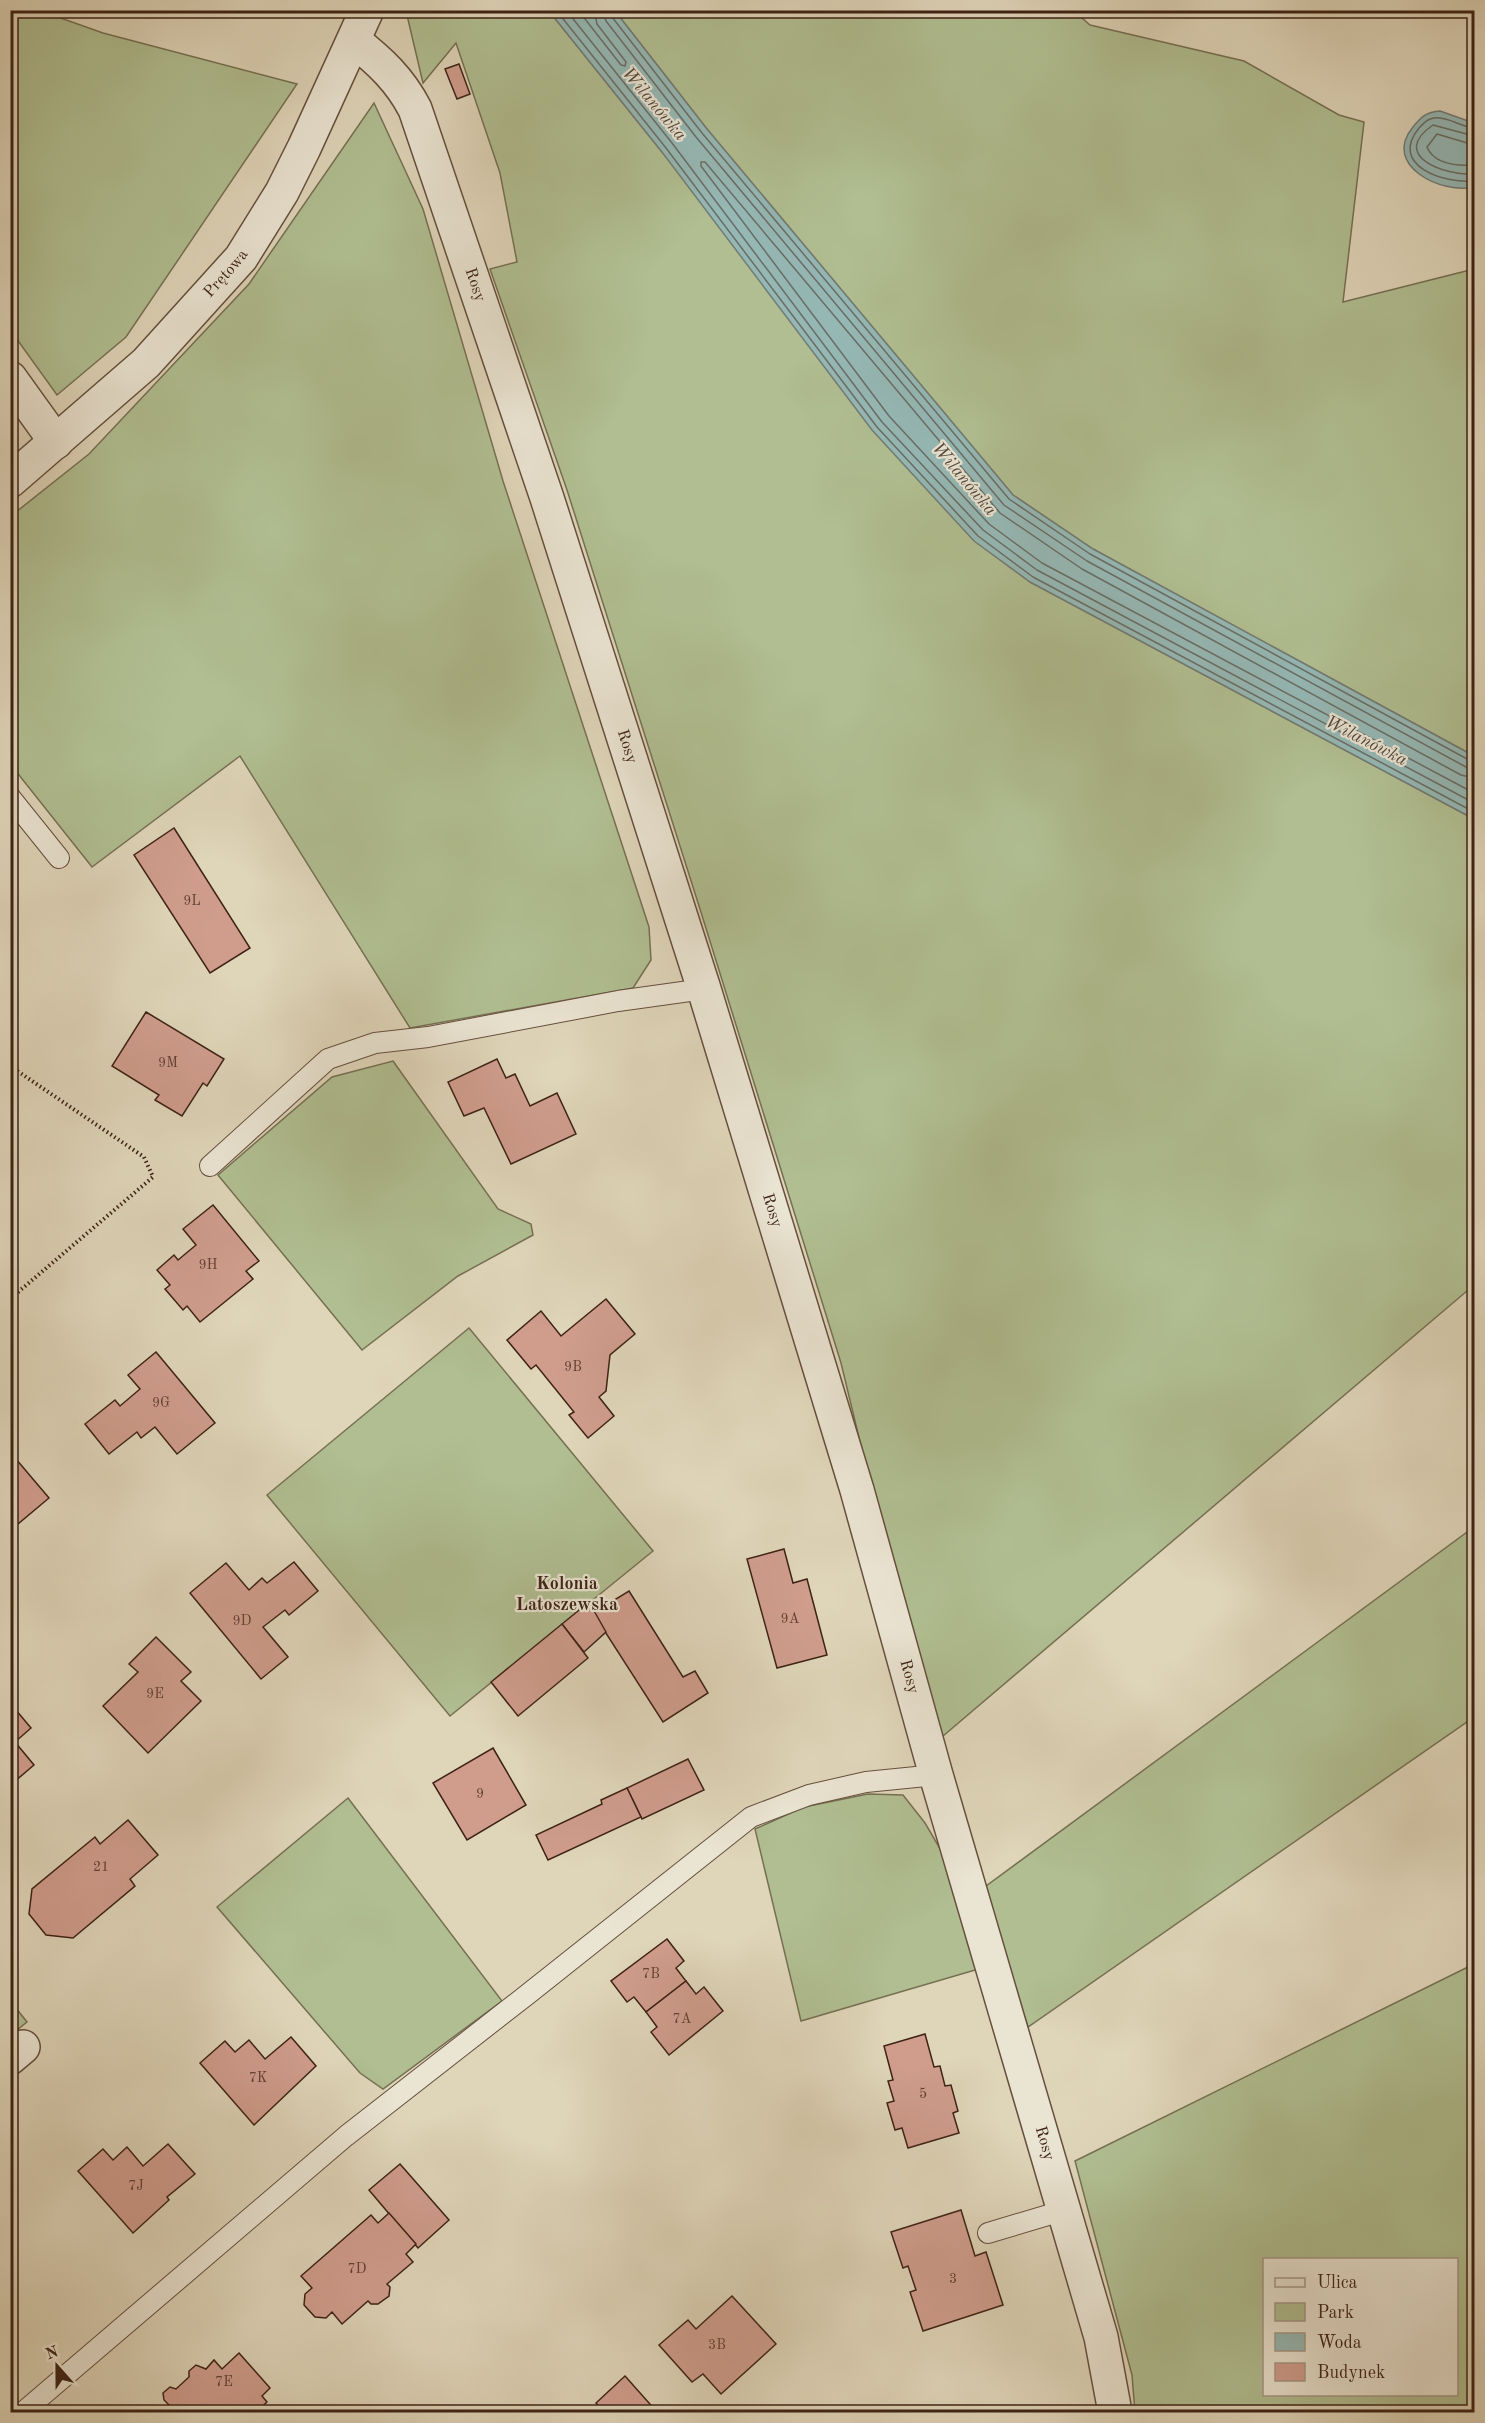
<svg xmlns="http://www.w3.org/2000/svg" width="1485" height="2423" viewBox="0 0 1485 2423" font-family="'Old Standard TT',serif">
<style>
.green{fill:#b0be91;stroke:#767053;stroke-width:1.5;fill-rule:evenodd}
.water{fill:#95b8b5;stroke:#727c75;stroke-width:1.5}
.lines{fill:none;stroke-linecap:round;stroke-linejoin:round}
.shore{stroke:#696d65;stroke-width:1.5}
.building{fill:#d09d8d;stroke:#3d2215;stroke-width:1.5}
.service-casing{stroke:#664f3e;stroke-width:22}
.minor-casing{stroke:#664f3e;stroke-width:36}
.tertiary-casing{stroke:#664f3e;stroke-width:36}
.path{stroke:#3d2215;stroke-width:4;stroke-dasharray:1.5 3;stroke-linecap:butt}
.service{stroke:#eae4d2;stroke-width:20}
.minor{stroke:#eae4d2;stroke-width:33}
.tertiary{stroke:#eae4d2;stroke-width:33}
.labels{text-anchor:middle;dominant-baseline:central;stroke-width:4.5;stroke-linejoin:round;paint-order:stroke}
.number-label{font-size:14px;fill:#624133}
.street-label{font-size:16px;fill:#3d2215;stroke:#eae4d2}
.water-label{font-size:18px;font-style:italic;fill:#53483d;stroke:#eae4d2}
.neighbourhood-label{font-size:18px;font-weight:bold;fill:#3d2215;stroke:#eae4d2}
</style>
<rect width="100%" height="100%" fill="#dfd5b9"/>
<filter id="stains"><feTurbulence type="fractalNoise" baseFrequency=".00333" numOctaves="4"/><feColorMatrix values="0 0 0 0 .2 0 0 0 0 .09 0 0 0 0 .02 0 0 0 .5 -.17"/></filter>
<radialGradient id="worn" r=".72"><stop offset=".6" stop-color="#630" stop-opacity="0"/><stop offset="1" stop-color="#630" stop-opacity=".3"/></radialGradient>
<g class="green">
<path d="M 10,11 L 41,11 L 103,33 L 297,84 L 126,337 L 57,395 L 11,331 Z"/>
<path d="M 406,11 L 549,11 L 662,152 L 1030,582 L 1474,819 L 1474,1285 L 936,1742 L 911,1653 L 841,1363 L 700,909 L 567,490 L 490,269 L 517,262 L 500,173 L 456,43 L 423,83 Z"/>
<path d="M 615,11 L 1074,11 L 1090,25 L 1244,61 L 1339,115 L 1364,122 L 1343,302 L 1474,269 L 1474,756 L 1093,549 L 1013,495 L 707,129 Z"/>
<path d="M 374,103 L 423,209 L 503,481 L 649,927 L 651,960 L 633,988 L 410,1028 L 240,756 L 92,867 L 11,765 L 11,516 L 89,454 L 249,284 Z"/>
<path d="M 393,1061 L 498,1209 L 531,1224 L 533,1235 L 458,1276 L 362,1350 L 218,1175 L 332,1077 Z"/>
<path d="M 469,1328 L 653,1551 L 450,1716 L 267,1495 Z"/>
<path d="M 1474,1527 L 1474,1717 L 1028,2027 L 982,1889 Z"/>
<path d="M 868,1794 L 903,1795 L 925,1823 L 952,1869 L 982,1968 L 801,2021 L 755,1829 L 804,1807 Z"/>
<path d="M 348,1798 L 502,2001 L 383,2089 L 360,2073 L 217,1907 Z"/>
<path d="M 1474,1964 L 1474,2412 L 1135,2412 L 1132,2375 L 1075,2161 ZM 1264,2260 L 1456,2260 L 1456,2394 L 1264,2394 Z"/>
<path d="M 11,2002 L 27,2022 L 11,2035 L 10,2035 Z"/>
</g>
<g class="water">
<path d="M 549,11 L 615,11 L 707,129 L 1013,495 L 1093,549 L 1474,756 L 1474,819 L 1030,582 L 974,541 L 872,430 L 662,152 Z"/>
<path d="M 1440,111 L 1474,123 L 1474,187 C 1442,195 1381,165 1413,127 C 1421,117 1426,112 1440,111 Z"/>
</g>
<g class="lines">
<g class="shore">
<path d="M 556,10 L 666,148 L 877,427 L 978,536 L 1033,577 L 1474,812"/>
<path d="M 566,10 L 672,143 L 882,422 L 983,530 L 1037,570 L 1474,803"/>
<path d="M 578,10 L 621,65 L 625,66 L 626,62 L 597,24 L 594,10"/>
<path d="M 603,10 L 606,21 L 696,137 L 1004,505 L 1087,561 L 1466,767 L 1474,769"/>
<path d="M 611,10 L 612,17 L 702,133 L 1009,499 L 1090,554 L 1469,760 L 1474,761"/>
<path d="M 1474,128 C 1461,127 1447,116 1434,118 C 1427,119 1424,123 1419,128 C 1388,166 1445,184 1474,181"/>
<path d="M 1474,136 L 1433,125 C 1388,156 1446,176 1474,174"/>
<path d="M 1474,145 L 1437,134 L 1427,147 C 1434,164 1457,166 1474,165"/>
<path d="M 1474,778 L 1461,775 L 1082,569 L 1000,513 L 705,162 L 701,162 L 701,166 L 889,416 L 989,524 L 1042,563 L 1474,793"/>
</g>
</g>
<g class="building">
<path d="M 459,64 L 470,94 L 457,99 L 445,69 Z"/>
<path d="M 174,828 L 250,948 L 210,973 L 134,855 Z"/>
<path d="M 146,1012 L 224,1059 L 207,1086 L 203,1083 L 182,1116 L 155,1100 L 159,1095 L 112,1066 Z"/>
<path d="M 497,1059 L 506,1078 L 515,1074 L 530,1106 L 557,1093 L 576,1134 L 511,1164 L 484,1108 L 464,1116 L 448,1082 Z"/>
<path d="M 213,1205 L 259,1261 L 246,1271 L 253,1279 L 200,1322 L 187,1306 L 183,1310 L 165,1289 L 170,1285 L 157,1270 L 174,1255 L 178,1260 L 196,1245 L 183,1229 Z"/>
<path d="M 606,1299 L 635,1334 L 610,1355 L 606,1391 L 599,1397 L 614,1416 L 588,1438 L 569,1415 L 574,1412 L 536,1365 L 531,1369 L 507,1340 L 541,1311 L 561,1336 Z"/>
<path d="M 156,1352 L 215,1423 L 177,1454 L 155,1427 L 141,1438 L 137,1432 L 109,1454 L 85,1424 L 115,1400 L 120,1406 L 140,1389 L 128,1375 Z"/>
<path d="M 10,1452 L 49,1498 L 12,1529 L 10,1528 Z"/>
<path d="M 784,1549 L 793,1583 L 807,1579 L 827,1655 L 777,1668 L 747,1559 Z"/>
<path d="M 294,1562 L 318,1591 L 289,1615 L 285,1610 L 263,1627 L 288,1657 L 261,1679 L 190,1593 L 226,1563 L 249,1590 L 262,1578 L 267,1583 Z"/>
<path d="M 629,1591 L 683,1677 L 695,1671 L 708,1693 L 663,1722 L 593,1613 Z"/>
<path d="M 589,1602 L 606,1632 L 584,1652 L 562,1624 Z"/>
<path d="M 562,1624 L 588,1658 L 518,1716 L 491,1682 Z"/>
<path d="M 156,1637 L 191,1672 L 181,1681 L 201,1701 L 148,1753 L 103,1706 L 138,1672 L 129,1664 Z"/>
<path d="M 10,1703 L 31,1728 L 15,1742 L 34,1765 L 14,1782 L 10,1779 Z"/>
<path d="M 493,1748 L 526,1805 L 467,1840 L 433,1783 Z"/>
<path d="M 688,1759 L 704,1790 L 642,1819 L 627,1788 Z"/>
<path d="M 627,1788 L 641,1817 L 548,1860 L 536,1835 L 602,1804 L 601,1800 Z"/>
<path d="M 128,1820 L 158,1855 L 130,1879 L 135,1886 L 73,1938 L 46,1935 L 29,1914 L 32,1889 L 95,1837 L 100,1844 Z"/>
<path d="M 667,1939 L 684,1961 L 676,1968 L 686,1981 L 646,2012 L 634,1997 L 627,2002 L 611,1981 Z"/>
<path d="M 686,1981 L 696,1994 L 704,1987 L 723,2011 L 669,2055 L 651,2032 L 657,2027 L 646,2012 Z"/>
<path d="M 925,2034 L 934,2067 L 940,2066 L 945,2086 L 951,2085 L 958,2111 L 953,2113 L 959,2133 L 908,2148 L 902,2128 L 895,2130 L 887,2103 L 894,2101 L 888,2081 L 893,2080 L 884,2046 Z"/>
<path d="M 291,2037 L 316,2066 L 254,2125 L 200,2063 L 225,2041 L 235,2052 L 249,2040 L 265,2059 Z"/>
<path d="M 168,2144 L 195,2174 L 167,2197 L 169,2200 L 133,2233 L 78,2171 L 103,2149 L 113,2160 L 127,2147 L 143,2166 Z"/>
<path d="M 400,2164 L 449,2220 L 418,2248 L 369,2190 Z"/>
<path d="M 961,2210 L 975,2256 L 986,2252 L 1003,2305 L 923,2331 L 910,2292 L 916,2290 L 908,2266 L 903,2268 L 891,2232 Z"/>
<path d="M 389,2213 L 416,2244 L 406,2254 L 413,2262 L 387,2284 L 390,2287 L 389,2296 L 378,2304 L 371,2304 L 368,2301 L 342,2324 L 332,2312 L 326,2318 L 315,2317 L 304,2305 L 305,2294 L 312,2288 L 301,2276 L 371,2215 L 378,2223 Z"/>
<path d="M 732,2296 L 776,2344 L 721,2394 L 703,2374 L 692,2382 L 659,2345 L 688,2320 L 696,2329 Z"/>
<path d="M 239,2353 L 270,2388 L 262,2396 L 267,2402 L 256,2412 L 176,2412 L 164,2400 L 163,2393 L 170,2387 L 176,2389 L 189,2377 L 189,2371 L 196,2365 L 206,2369 L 214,2360 L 222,2369 Z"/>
<path d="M 625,2376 L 657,2412 L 604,2412 L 596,2403 Z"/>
</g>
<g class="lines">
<defs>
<g id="service">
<path d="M 10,797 L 59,858"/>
<path d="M 210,1166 L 328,1059 L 375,1043 L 428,1037 L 618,1001 L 704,989"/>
<path d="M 988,2233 L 1065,2210"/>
<path d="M 23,2412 L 346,2136 L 528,1994 L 751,1817 L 809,1795 L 866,1782 L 936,1775"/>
</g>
<g id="minor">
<path id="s1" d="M 354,41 C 380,61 400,80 415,109 L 547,498 L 704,989 L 857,1490 L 936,1775 L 1101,2337 L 1115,2412"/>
<path d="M 10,378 L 56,442"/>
<path d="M 10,2058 L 23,2047"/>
</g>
<g id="tertiary">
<path id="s2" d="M 10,481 L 146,363 L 241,258 L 282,192 L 304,148 L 367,10"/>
</g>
</defs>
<use href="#service" class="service-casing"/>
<use href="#minor" class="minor-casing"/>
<use href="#tertiary" class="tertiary-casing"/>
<path class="path" d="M 10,1066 L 144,1157 L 153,1177 L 10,1299"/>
<use href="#service" class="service"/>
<use href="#minor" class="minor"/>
<use href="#tertiary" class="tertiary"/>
</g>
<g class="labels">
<g class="number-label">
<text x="192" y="901">9L</text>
<text x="168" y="1063">9M</text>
<text x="208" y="1265">9H</text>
<text x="573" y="1367">9B</text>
<text x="161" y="1403">9G</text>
<text x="790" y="1619">9A</text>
<text x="242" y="1621">9D</text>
<text x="155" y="1694">9E</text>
<text x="480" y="1794">9</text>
<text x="101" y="1867">21</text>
<text x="651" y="1974">7B</text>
<text x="682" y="2019">7A</text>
<text x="258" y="2078">7K</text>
<text x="923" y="2094">5</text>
<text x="136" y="2186">7J</text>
<text x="357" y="2269">7D</text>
<text x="953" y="2279">3</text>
<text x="717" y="2345">3B</text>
<text x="224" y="2382">7E</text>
</g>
<g class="street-label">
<text stroke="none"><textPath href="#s2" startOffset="300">Prętowa</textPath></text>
<text stroke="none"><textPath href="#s1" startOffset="278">Rosy</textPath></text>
<text stroke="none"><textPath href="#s1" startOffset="764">Rosy</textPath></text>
<text stroke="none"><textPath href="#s1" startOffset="1250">Rosy</textPath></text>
<text stroke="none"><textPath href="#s1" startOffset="1736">Rosy</textPath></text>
<text stroke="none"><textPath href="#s1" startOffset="2222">Rosy</textPath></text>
</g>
<g class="water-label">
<text transform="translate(654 104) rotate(50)">Wilanówka</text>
<text transform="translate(964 479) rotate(50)">Wilanówka</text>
<text transform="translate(1366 741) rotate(27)">Wilanówka</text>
</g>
<g class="neighbourhood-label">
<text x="567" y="1584">Kolonia<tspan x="567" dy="21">Latoszewska</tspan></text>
</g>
</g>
<rect width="1485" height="2423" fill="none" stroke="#dfd5b9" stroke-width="36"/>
<rect x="12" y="12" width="1461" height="2399" fill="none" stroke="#3d2215" stroke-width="3"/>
<rect x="18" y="18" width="1449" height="2387" fill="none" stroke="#3d2215" stroke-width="1.5"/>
<rect x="1263" y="2258" width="195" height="138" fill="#eae4d2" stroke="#a59686" stroke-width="1.5"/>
<rect x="1275" y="2278" width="30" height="9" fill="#eae4d2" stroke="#a59686" stroke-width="1.5"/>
<text x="1317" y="2288" font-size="18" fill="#3d2215">Ulica</text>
<rect x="1275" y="2303" width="30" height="18" fill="#b0be91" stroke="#a59686" stroke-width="1.5"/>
<text x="1317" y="2318" font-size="18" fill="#3d2215">Park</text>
<rect x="1275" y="2333" width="30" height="18" fill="#95b8b5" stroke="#a59686" stroke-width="1.5"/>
<text x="1317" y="2348" font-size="18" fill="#3d2215">Woda</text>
<rect x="1275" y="2363" width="30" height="18" fill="#d09d8d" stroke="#a59686" stroke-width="1.5"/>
<text x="1317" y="2378" font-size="18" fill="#3d2215">Budynek</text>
<g transform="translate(57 2366) rotate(339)" stroke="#eae4d2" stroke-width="4.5" paint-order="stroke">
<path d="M0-4.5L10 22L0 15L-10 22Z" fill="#3d2215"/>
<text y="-9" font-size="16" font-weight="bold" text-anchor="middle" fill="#3d2215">N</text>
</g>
<rect width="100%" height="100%" filter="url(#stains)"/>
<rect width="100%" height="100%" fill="url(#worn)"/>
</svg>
